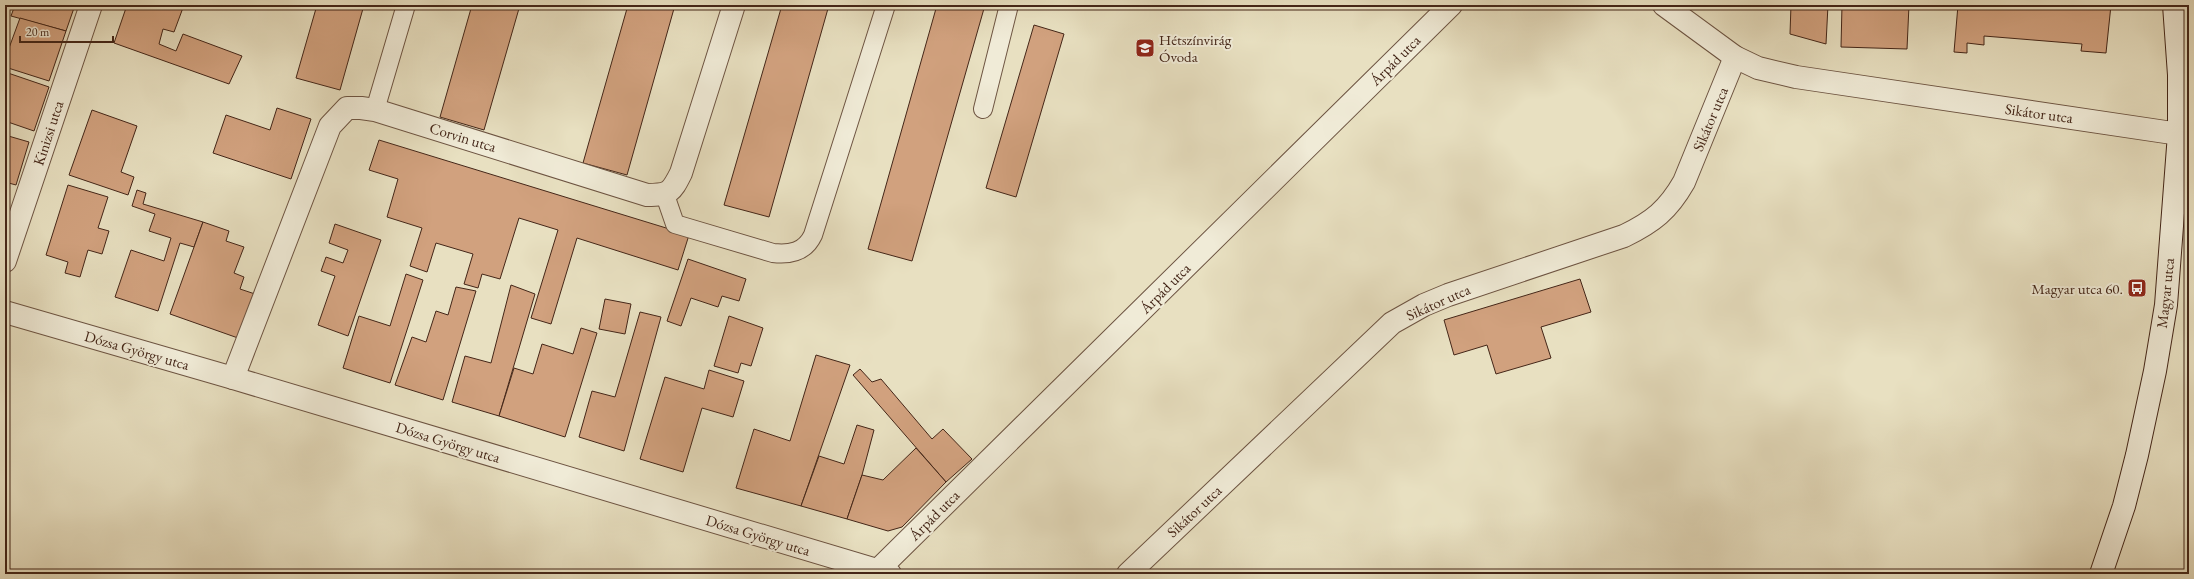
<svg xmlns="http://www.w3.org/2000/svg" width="2194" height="579" viewBox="0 0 2194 579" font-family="'EB Garamond',serif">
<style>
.building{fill:#d1a17e;stroke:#442618}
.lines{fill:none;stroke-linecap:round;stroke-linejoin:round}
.lane-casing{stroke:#6d5442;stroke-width:20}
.street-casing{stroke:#6d5442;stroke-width:24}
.secondary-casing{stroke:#442618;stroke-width:24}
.lane{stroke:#f0ebd7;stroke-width:18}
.street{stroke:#f0ebd7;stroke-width:22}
.secondary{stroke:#f0ebd7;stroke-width:22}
.labels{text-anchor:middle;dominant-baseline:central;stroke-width:4;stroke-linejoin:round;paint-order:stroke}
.poi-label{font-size:15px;fill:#442618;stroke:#f0ebd7;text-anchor:start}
.street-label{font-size:15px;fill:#442618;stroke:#f0ebd7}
</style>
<rect width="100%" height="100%" fill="#e8e0c1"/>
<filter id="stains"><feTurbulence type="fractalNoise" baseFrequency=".005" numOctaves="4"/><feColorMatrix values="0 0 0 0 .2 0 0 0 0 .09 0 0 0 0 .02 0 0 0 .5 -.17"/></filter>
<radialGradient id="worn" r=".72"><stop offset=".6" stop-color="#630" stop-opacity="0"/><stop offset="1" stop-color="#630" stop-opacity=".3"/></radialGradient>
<g class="building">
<path d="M 15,5 L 75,5 L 66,31 L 11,16 Z"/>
<path d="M 127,5 L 184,5 L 174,32 L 163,29 L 159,44 L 176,51 L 183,34 L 242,56 L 229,84 L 114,43 Z"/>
<path d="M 317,5 L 364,5 L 340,90 L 296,78 Z"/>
<path d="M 472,5 L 520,5 L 484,130 L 440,117 Z"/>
<path d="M 628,5 L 675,5 L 627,175 L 583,163 Z"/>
<path d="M 782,5 L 829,5 L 769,217 L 724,205 Z"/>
<path d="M 937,5 L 985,5 L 912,261 L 868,249 Z"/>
<path d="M 1791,5 L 1828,5 L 1826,44 L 1790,34 Z"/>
<path d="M 1842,5 L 1909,5 L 1907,49 L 1841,47 Z"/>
<path d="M 1958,5 L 2111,5 L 2106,53 L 2081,51 L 2082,44 L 1984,36 L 1984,45 L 1967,43 L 1967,53 L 1954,52 Z"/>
<path d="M 20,18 L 66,31 L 49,81 L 5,67 L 5,59 Z"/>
<path d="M 1034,25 L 1064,34 L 1016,197 L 986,188 Z"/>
<path d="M 5,72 L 49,87 L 34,131 L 5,121 Z"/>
<path d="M 277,108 L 311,119 L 291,179 L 213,153 L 226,115 L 270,130 Z"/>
<path d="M 92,110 L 137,126 L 121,172 L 134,177 L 128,195 L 69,175 Z"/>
<path d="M 5,135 L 29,142 L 16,185 L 5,182 Z"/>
<path d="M 379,140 L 689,235 L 678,270 L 577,238 L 551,324 L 531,318 L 558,230 L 519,218 L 500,279 L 482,274 L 478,288 L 464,284 L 473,254 L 436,243 L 427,272 L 410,266 L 422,228 L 387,217 L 398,179 L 369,170 Z"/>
<path d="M 68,185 L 108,197 L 98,228 L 109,231 L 102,254 L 88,250 L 80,277 L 65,273 L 68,262 L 46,255 Z"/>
<path d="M 137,190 L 146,193 L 143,204 L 203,222 L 194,247 L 180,243 L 158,311 L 115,297 L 131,250 L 164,261 L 171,238 L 149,231 L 155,214 L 132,206 Z"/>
<path d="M 203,222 L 229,231 L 226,241 L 244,247 L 234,273 L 244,277 L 240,289 L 255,294 L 238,338 L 170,314 Z"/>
<path d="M 335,224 L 381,240 L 348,336 L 318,325 L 335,276 L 321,271 L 326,257 L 343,263 L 348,250 L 329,243 Z"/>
<path d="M 688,259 L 746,279 L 739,301 L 722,296 L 718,307 L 691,298 L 681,326 L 667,321 Z"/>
<path d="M 406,274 L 423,280 L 390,383 L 343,368 L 359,316 L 390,326 Z"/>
<path d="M 1580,279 L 1591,312 L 1541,327 L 1551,358 L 1496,374 L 1487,345 L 1454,355 L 1444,320 Z"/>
<path d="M 511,285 L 535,294 L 499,416 L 452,402 L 465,356 L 491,363 Z"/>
<path d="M 456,287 L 476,291 L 443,400 L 395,385 L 412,337 L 426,342 L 436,311 L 448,315 Z"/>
<path d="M 605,299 L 631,304 L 625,334 L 599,329 Z"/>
<path d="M 640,312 L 661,317 L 624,451 L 579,437 L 592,391 L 615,397 Z"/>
<path d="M 729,316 L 763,328 L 751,366 L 741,363 L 738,373 L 714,366 Z"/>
<path d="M 581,328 L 597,333 L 565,437 L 499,416 L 514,368 L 533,374 L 542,344 L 573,354 Z"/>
<path d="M 816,355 L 850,365 L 801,506 L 736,488 L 754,429 L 790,441 Z"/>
<path d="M 860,369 L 872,382 L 881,379 L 932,439 L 943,429 L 972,459 L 946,482 L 853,375 Z"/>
<path d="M 709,370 L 744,381 L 733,417 L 702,408 L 683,472 L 640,459 L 665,377 L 704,389 Z"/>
<path d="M 857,425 L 874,430 L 862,475 L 847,519 L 801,506 L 819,456 L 844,464 Z"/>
<path d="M 916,448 L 946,482 L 902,527 L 888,531 L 847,519 L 862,475 L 883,480 Z"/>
</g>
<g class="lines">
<defs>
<g id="lane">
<path d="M 983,109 L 1009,5"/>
<path d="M 375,110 L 406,5"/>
<path d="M 665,195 L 675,224 L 773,253 C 790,255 805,252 813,235 L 886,5"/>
</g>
<g id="street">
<path d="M 1664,5 L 1735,57 L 1758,68 L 1796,77 L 2179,134"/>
<path d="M 5,261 L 91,5"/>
<path d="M 5,312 L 233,378 L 890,574"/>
<path d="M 233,378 L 330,126 L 347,108 L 361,108 L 375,110 L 647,195 C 669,195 671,193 681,173 L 734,5"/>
<path d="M 878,570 L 1451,5"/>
<path d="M 1128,574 L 1392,323 L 1424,305 L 1448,295 L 1624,236 C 1653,222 1668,210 1684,182 L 1735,57"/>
</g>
<path id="secondary" d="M 2101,574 L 2124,506 L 2137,455 L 2155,371 L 2166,305 L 2179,134 L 2179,75 L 2174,5"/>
</defs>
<use href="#lane" class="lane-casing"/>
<use href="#street" class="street-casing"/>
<use href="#secondary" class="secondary-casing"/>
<use href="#lane" class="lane"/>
<use href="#street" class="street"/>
<use href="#secondary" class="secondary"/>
</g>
<defs>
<symbol id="school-square" viewBox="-11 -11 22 22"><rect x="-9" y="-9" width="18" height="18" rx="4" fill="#8f2418" stroke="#f0ebd7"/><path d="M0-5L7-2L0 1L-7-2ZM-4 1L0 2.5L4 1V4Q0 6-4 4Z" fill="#fff"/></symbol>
<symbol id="bus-square" viewBox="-11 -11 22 22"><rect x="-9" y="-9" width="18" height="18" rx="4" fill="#8f2418" stroke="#f0ebd7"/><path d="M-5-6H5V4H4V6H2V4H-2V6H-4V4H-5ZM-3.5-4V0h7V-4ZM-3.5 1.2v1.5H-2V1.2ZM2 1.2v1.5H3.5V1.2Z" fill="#fff"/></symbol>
</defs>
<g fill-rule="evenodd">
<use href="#school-square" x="1134" y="37" width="22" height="22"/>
<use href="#bus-square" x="2126" y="277" width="22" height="22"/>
</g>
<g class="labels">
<g class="poi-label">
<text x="1159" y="39">Hétszínvirág<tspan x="1159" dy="17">Óvoda</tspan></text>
<text x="2123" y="288" text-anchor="end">Magyar utca 60.</text>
</g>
<g class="street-label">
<text transform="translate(1395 60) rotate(-45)">Árpád utca</text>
<text transform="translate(2039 113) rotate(8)">Sikátor utca</text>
<text transform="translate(1710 119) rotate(-67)">Sikátor utca</text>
<text transform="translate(48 133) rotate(-72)">Kinizsi utca</text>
<text transform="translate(463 137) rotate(17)">Corvin utca</text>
<text transform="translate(1165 288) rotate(-45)">Árpád utca</text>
<text transform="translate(2165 293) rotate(-84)">Magyar utca</text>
<text transform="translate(1438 302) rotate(-24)">Sikátor utca</text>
<text transform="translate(137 350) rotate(16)">Dózsa György utca</text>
<text transform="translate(448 442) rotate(17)">Dózsa György utca</text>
<text transform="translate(1194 511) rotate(-43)">Sikátor utca</text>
<text transform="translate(934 515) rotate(-45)">Árpád utca</text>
<text transform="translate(758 535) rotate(17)">Dózsa György utca</text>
</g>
</g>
<rect width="2194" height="579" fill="none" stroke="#e8e0c1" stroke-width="20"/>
<rect x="6" y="6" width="2182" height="567" fill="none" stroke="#442618" stroke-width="2"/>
<rect x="10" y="10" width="2174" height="559" fill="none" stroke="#442618"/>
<path d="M20 36v6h93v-6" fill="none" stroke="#442618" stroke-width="2"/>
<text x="26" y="36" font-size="12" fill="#442618" stroke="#f0ebd7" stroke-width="3" paint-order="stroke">20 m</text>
<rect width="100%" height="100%" filter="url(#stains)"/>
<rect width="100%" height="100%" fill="url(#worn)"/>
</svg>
